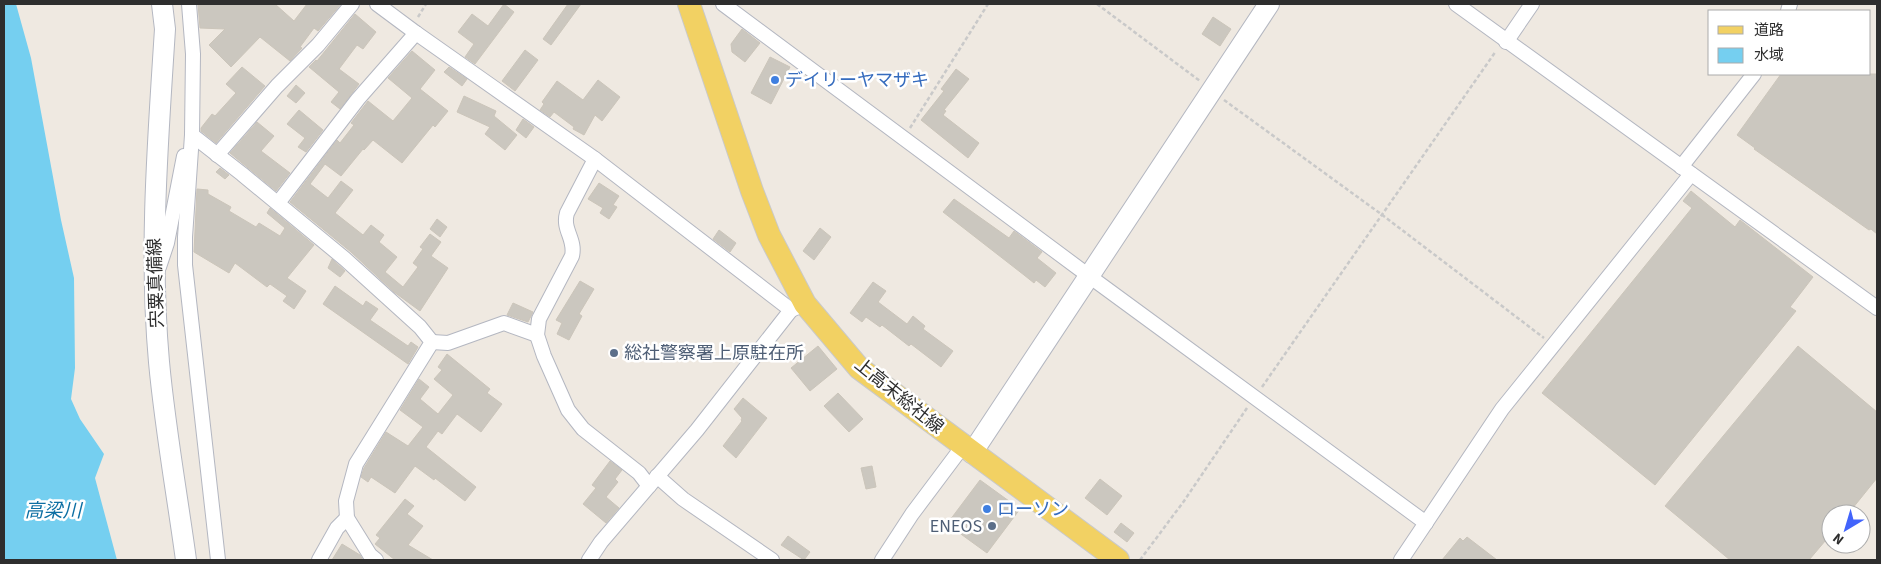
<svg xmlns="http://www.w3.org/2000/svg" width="1881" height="564" viewBox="0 0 1881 564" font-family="'Source Sans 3','Noto Sans JP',sans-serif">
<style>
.water{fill:#75cff0}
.building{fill:#cbc7bf;stroke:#cbc5ba}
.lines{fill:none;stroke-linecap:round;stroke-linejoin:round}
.street-casing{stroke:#b4b7c1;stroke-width:16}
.secondary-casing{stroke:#b4b7c1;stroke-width:22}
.primary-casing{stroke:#c9c9c9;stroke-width:24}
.path{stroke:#c9c9c9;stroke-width:2.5;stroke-dasharray:4 2.5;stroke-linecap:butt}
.street{stroke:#fff;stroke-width:14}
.secondary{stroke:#fff;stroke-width:20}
.primary{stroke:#f2d163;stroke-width:22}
.shop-dot{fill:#3f7fe0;stroke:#fff;stroke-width:2}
.service-dot{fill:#5c6f8a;stroke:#fff;stroke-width:2}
.labels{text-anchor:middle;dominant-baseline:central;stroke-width:5;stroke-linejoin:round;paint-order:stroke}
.shop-label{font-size:18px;fill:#366cbe;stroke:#fff;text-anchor:start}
.street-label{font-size:18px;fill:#2e2e2e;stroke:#fff}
.service-label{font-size:18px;fill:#4e5e75;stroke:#fff;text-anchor:start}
.water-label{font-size:19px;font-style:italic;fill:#0d6fa3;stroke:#fff}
</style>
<rect width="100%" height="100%" fill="#efe9e1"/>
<path class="water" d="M 4,4 L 16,4 L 31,58 L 61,220 L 74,278 L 75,368 L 71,399 L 80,419 L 104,454 L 95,478 L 117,560 L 4,560 Z"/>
<g class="building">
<path d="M 198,4 L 275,4 L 294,21 L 307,4 L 341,4 L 318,31 L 314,28 L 300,47 L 302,48 L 290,61 L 260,37 L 231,67 L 209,45 L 225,29 L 200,28 Z"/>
<path d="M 504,4 L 514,12 L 475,64 L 465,57 L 474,44 L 458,32 L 472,14 L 488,26 Z"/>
<path d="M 568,4 L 581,4 L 551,45 L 543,39 Z"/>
<path d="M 355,14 L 376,32 L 363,49 L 357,45 L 339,69 L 359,84 L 340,109 L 331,102 L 339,92 L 309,67 L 316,60 L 317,61 Z"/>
<path d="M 1213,17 L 1231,29 L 1220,46 L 1202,34 Z"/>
<path d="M 742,29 L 760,43 L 745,62 L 732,52 L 731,44 Z"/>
<path d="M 525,50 L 538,60 L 515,91 L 502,81 Z"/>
<path d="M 412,51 L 435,70 L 420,89 L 448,111 L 435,127 L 433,125 L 402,163 L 373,140 L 364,150 L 363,149 L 341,176 L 325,164 L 310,184 L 328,198 L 341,181 L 353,190 L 335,213 L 363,235 L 371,225 L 384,235 L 379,242 L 397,257 L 385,272 L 403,287 L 418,267 L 413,263 L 423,249 L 420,247 L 430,234 L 441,242 L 431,256 L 448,268 L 420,311 L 394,292 L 351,252 L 290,202 L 337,140 L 340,143 L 354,125 L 351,123 L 368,101 L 393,121 L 412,98 L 388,78 Z"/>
<path d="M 770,57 L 790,67 L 771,104 L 751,93 Z"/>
<path d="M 242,67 L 265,86 L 216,143 L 201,131 L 201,128 L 212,114 L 215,116 L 236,93 L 226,84 Z"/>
<path d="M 449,67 L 467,79 L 462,86 L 444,72 Z"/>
<path d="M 956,69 L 969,79 L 944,110 L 946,111 L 943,115 L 979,143 L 968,158 L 921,120 L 944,91 L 941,89 Z"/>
<path d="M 1781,74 L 1877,74 L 1877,234 L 1871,229 L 1869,230 L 1754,149 L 1755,148 L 1737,135 Z"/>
<path d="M 598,80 L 620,97 L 602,121 L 595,115 L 584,135 L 573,129 L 574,127 L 554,112 L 550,117 L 540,110 L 544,104 L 542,102 L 557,81 L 583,100 Z"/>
<path d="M 296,85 L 305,93 L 296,103 L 287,96 Z"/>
<path d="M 464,96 L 496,111 L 494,116 L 517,135 L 505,150 L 485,134 L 490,127 L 457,112 Z"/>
<path d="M 299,110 L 323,130 L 306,152 L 298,147 L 305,138 L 287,124 Z"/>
<path d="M 523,119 L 534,127 L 526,138 L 516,130 Z"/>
<path d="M 257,122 L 274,136 L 261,151 L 290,173 L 276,191 L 230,153 Z"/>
<path d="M 220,168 L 229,175 L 225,179 L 216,172 Z"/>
<path d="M 599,183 L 619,196 L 613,205 L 617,207 L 609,219 L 600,213 L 603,208 L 588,199 Z"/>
<path d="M 197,189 L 208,190 L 208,194 L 231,207 L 229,211 L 256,227 L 259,223 L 280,236 L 285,228 L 267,213 L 270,208 L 314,245 L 287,278 L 306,291 L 294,309 L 283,301 L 287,296 L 270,284 L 267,287 L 235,263 L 229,273 L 194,252 Z"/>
<path d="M 1691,191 L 1735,227 L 1740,220 L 1813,277 L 1790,307 L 1796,311 L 1655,485 L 1542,393 L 1692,208 L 1683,201 Z"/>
<path d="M 954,199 L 1009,238 L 1014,231 L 1042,252 L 1037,258 L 1056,273 L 1045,287 L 1036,280 L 1034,283 L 1024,275 L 943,212 Z"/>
<path d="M 437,219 L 447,227 L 440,237 L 430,229 Z"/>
<path d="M 820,228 L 831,237 L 814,260 L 803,251 Z"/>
<path d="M 719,230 L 736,243 L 730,252 L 713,239 Z"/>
<path d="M 332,259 L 345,271 L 340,277 L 328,268 Z"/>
<path d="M 580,281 L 594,289 L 579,314 L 582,316 L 569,340 L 557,334 L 562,323 L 556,320 Z"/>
<path d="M 873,282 L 886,291 L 878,302 L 907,324 L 913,316 L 925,326 L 923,329 L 953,351 L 941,367 L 911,344 L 909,346 L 882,325 L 880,327 L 866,317 L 862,322 L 850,313 Z"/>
<path d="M 335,286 L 363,306 L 366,301 L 378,309 L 370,320 L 408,346 L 411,342 L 418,347 L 408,364 L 323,304 Z"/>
<path d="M 513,303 L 533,312 L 528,322 L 507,315 Z"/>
<path d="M 818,346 L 837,369 L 810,391 L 791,368 Z"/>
<path d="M 1798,346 L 1877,412 L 1877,478 L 1848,514 L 1831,514 L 1831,534 L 1809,560 L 1730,560 L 1665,506 Z"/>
<path d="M 447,354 L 490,389 L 487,393 L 502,404 L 481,432 L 457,414 L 442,434 L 438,431 L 426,447 L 476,487 L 465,501 L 435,478 L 434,480 L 415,466 L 395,493 L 371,477 L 368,482 L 361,477 L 364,468 L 386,432 L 408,446 L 423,427 L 400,410 L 419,379 L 429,387 L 420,399 L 438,414 L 453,395 L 434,379 L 442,370 L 438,367 Z"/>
<path d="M 838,393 L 863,419 L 849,432 L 824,406 Z"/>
<path d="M 743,398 L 767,418 L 736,458 L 723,446 L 742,421 L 741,420 L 742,418 L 734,409 Z"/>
<path d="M 610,461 L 622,470 L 615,479 L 618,482 L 606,497 L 619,508 L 606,523 L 583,504 L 596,488 L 592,485 Z"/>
<path d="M 872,466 L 876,487 L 866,489 L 861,468 Z"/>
<path d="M 1100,479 L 1122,496 L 1107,515 L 1085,498 Z"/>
<path d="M 980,480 L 1020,509 L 987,553 L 947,524 Z"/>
<path d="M 405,499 L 414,506 L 407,514 L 423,526 L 408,545 L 433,560 L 395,560 L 375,544 L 380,538 L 376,535 Z"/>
<path d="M 1121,523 L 1134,533 L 1127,542 L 1114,532 Z"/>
<path d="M 788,536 L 810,552 L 804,560 L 781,545 Z"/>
<path d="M 1467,537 L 1497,560 L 1442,560 L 1460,538 L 1463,541 Z"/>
<path d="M 342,544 L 360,555 L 363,560 L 332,560 Z"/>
</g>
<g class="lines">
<defs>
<g id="street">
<path d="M 189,4 L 193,54 L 192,135 L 242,174 L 345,259 L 420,327 L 432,342 L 356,464 L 346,501 L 347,518 L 370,555 L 376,560"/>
<path d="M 377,4 L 416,33 L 595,159 L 791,310 L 805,304"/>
<path d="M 723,4 L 1089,276 L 1426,523"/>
<path d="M 1456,4 L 1877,308"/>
<path d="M 1788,11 L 1790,4"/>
<path d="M 1506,42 L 1532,4"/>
<path d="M 192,135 L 185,237 L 185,265 L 218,560"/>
<path d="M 217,155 L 277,86 L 318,45 L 352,4"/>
<path d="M 595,159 L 567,213 C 562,230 576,239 572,256 L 539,319 L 537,335 L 544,356 L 568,410 L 583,429 L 639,473 L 649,486"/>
<path d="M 1681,167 L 1754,74"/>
<path d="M 278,203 L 358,99 L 416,33"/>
<path d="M 159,267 L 167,243 L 184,156"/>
<path d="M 432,342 L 448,343 L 504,323 L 537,335"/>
<path d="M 657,476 L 683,499 L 772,560"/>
<path d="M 319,560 L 337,528 L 347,518"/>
<path d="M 589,560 L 601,542 L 697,430 L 791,310"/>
<path d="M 882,560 L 912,514 L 963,446"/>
<path d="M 1401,560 L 1502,409 L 1691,174"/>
</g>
<g id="secondary">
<path d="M 162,4 L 165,29 C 158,139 149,251 159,362 C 165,428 177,494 186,560"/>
<path d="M 972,453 L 1269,4"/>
</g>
<path id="primary" d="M 689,4 L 752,191 L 769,235 L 805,304 L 859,368 L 1118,560"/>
</defs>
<use href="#street" class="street-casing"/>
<use href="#secondary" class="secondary-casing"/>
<use href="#primary" class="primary-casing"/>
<g class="path">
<path d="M 1097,4 L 1200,81"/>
<path d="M 418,17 L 426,4"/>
<path d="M 1224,100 L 1381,214 L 1544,338"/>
<path d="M 910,128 L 988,4"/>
<path d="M 1262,387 L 1496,51"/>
<path d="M 1140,560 L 1184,501 L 1247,408"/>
</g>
<use href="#street" class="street"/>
<use href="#secondary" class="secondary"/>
<use href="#primary" class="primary"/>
</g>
<g class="shop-dot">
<circle cx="775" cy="80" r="5"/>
<circle cx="987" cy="509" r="5"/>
</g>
<g class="service-dot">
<circle cx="614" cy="353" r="5"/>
<circle cx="992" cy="526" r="5"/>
</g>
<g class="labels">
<g class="shop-label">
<text x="785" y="80">デイリーヤマザキ</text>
<text x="997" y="509">ローソン</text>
</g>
<g class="street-label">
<text transform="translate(156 283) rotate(-92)">宍粟真備線</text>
<text transform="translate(899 396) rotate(39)">上高末総社線</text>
</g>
<g class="service-label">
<text x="624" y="353">総社警察署上原駐在所</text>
<text x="982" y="526" text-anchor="end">ENEOS</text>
</g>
<g class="water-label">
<text x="53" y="511">高梁川</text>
</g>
</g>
<rect width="1881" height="564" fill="none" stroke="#2e2e2e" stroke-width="10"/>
<rect x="1708" y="10" width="162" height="65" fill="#ffffff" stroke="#ababab"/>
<rect x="1718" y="26" width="25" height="8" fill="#f2d163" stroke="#ababab"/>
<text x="1754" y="35" font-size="15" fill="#2e2e2e">道路</text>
<rect x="1718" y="48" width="25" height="15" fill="#75cff0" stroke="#ababab"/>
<text x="1754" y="60" font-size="15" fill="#2e2e2e">水域</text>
<g transform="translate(1846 529) rotate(218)"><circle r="24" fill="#ffffff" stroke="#ababab"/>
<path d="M0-4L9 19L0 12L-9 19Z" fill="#4264fb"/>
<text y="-8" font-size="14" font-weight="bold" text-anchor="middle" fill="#2e2e2e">N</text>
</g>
</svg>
